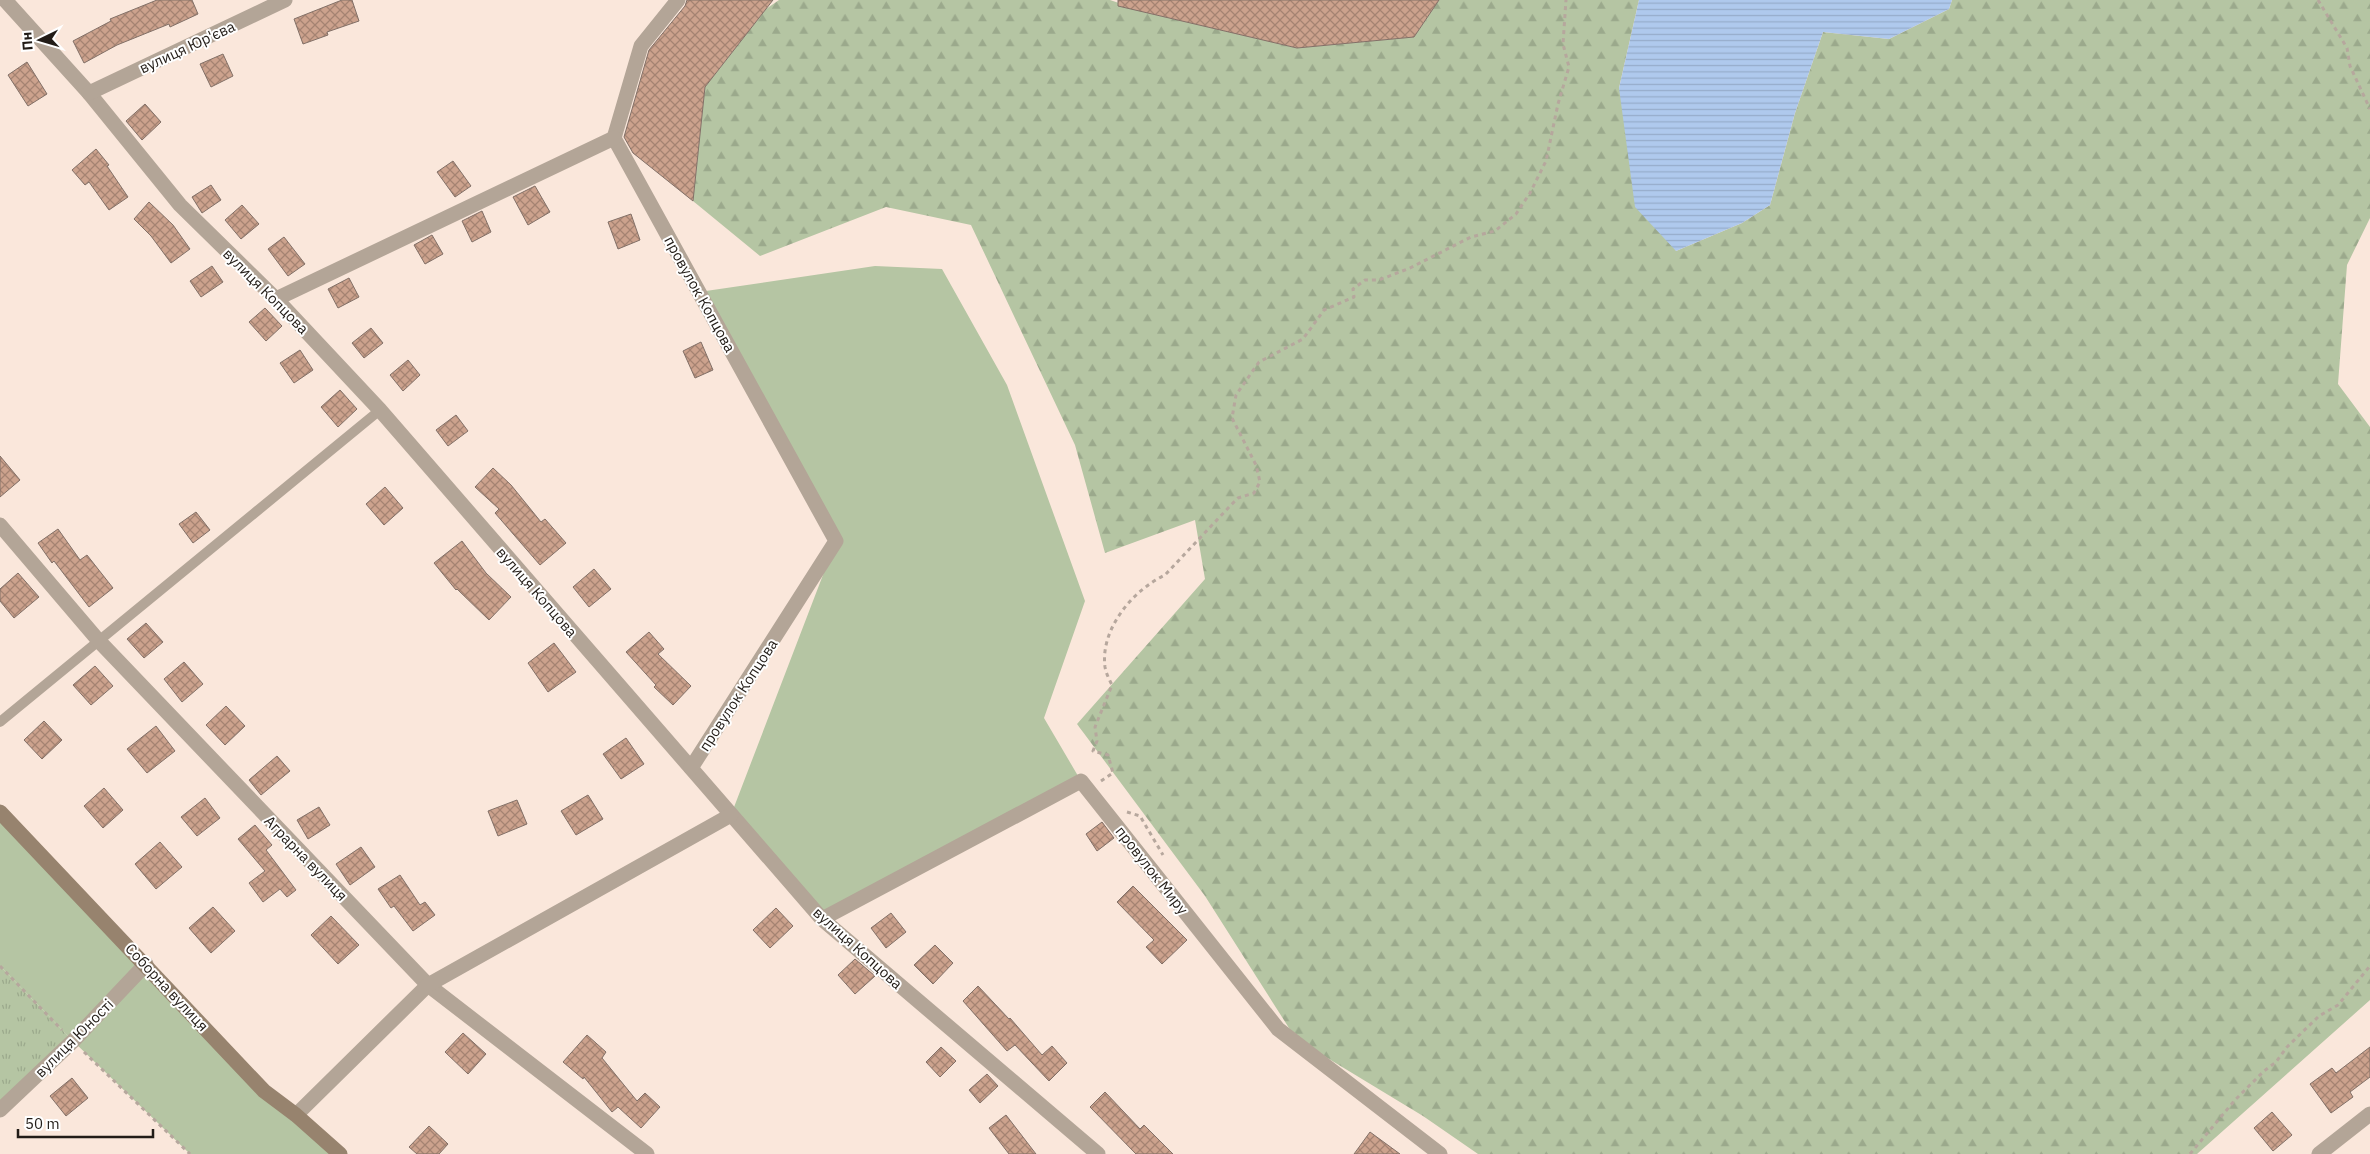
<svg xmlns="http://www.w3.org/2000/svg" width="2370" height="1154" viewBox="0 0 2370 1154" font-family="'IBM Plex Sans',sans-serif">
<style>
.green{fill:#b5c5a3}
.forest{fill:url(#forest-firs)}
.park{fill:url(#park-tufts)}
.water{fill:url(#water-rules)}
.building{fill:url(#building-cross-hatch);stroke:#827067}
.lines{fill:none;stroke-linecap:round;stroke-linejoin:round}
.path{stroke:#b6a79d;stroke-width:3;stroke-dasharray:4 4;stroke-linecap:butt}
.lane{stroke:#b3a597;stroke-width:10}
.street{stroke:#b3a597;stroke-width:15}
.secondary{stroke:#97836e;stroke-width:15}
.labels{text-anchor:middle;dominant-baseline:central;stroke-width:4;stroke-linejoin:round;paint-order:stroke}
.street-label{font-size:15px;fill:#221c17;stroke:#fff}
</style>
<defs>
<pattern id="forest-firs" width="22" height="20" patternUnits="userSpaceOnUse" patternTransform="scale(1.25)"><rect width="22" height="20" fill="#b5c5a3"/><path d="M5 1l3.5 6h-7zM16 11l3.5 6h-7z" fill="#9ba98c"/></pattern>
<pattern id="park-tufts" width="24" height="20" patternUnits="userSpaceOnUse" patternTransform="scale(1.25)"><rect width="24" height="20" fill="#b5c5a3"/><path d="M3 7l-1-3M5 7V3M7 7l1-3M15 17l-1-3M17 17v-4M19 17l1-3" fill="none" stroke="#9ba98c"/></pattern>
<pattern id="water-rules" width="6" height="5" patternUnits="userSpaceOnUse" patternTransform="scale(1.25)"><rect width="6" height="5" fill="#afc9ed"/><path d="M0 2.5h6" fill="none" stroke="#96acca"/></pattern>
<pattern id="building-cross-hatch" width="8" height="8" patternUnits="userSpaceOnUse" patternTransform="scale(1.25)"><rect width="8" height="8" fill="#cca28d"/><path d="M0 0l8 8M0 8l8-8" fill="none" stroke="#a58372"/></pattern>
</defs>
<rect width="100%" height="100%" fill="#fae7db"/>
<g class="green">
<path d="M 875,266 L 942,269 L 1007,385 L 1085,601 L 1044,718 L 1081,781 L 822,919 L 731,815 L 836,541 L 699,292 Z"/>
<path d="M 0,813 L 264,1091 L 340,1154 L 190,1154 L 73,1041 L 0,966 Z"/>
</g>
<path class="forest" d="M 779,0 L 1110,0 L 1148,13 L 1297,48 L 1414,37 L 1439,0 L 1639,0 L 1619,88 L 1676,251 L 1742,223 L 1770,205 L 1795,113 L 1823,32 L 1889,39 L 1949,9 L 1952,0 L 2370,0 L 2370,218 L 2347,265 L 2338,384 L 2370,427 L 2370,1000 L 2197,1154 L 1478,1154 L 1423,1116 L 1296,1039 L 1205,896 L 1077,724 L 1205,579 L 1195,520 L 1105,553 L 1075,445 L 971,225 L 886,207 L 760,256 L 693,201 L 705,87 L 766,9 Z"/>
<path class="park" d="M 0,966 L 73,1041 L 0,1110 Z"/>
<path class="water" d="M 1639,0 L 1952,0 L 1949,9 L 1889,39 L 1823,32 L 1795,113 L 1770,205 L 1742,223 L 1676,251 L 1635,207 L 1619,88 Z"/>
<g class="building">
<path d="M 157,0 L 192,0 L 198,14 L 170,27 L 169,24 L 117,45 L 84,63 L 73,41 L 111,21 L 110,19 Z"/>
<path d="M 342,0 L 352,0 L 359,21 L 327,32 L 328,35 L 303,44 L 294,19 Z"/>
<path d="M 687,0 L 773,0 L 705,87 L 693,201 L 633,153 L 624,137 L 649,50 L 685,6 Z"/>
<path d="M 1118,0 L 1439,0 L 1414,37 L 1297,48 L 1118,6 Z"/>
<path d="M 223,54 L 233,76 L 211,87 L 200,64 Z"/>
<path d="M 27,62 L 47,94 L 28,106 L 8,75 Z"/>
<path d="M 145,104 L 161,122 L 142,140 L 126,121 Z"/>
<path d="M 96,149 L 109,165 L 107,166 L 128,197 L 109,210 L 89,182 L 85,185 L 72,170 Z"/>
<path d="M 453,161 L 471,186 L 455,197 L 437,172 Z"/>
<path d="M 211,185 L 221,200 L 202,213 L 192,197 Z"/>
<path d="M 535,186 L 550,212 L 528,225 L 513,197 Z"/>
<path d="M 149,202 L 173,225 L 190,249 L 171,263 L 151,236 L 134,219 Z"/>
<path d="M 242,205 L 259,224 L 241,239 L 225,220 Z"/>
<path d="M 482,211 L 491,232 L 472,242 L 462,221 Z"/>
<path d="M 631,214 L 640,240 L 618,249 L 608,222 Z"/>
<path d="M 432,235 L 443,254 L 425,264 L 414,245 Z"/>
<path d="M 284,237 L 305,264 L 288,276 L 268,249 Z"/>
<path d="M 212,266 L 223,282 L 201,297 L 190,281 Z"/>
<path d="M 349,278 L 359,297 L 338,308 L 328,289 Z"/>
<path d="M 265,308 L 282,326 L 266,341 L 249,322 Z"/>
<path d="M 371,328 L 383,343 L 364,358 L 352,343 Z"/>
<path d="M 701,342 L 713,370 L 695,378 L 683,351 Z"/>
<path d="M 300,350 L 313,370 L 294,383 L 280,363 Z"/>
<path d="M 408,360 L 420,375 L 403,391 L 390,375 Z"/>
<path d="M 340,390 L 357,409 L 338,427 L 321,407 Z"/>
<path d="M 456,415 L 468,431 L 448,446 L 436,430 Z"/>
<path d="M 0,456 L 20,480 L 0,497 Z"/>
<path d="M 493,468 L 511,485 L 541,522 L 545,519 L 566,543 L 540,565 L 495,513 L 499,509 L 475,487 Z"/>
<path d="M 385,487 L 403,508 L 384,525 L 366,504 Z"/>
<path d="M 196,512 L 210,530 L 193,543 L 179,524 Z"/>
<path d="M 58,529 L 80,560 L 87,555 L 113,588 L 89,607 L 54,561 L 52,563 L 38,543 Z"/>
<path d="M 462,541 L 486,573 L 511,597 L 489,620 L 457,589 L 456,590 L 434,563 Z"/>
<path d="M 594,569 L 611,589 L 589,607 L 573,587 Z"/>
<path d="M 18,573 L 39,597 L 14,618 L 0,601 L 0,589 Z"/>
<path d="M 146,623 L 163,642 L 144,658 L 127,639 Z"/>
<path d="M 649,632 L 664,649 L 658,654 L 691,686 L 673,705 L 654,687 L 656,685 L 626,652 Z"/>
<path d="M 554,643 L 576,672 L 548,692 L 528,663 Z"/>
<path d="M 184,662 L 203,684 L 182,702 L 164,679 Z"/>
<path d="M 95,666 L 113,686 L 91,705 L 73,685 Z"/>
<path d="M 226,706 L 245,726 L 225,745 L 206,725 Z"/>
<path d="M 44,721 L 62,740 L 42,759 L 24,740 Z"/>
<path d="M 156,726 L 175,751 L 147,773 L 127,749 Z"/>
<path d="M 626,738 L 644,764 L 621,779 L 603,754 Z"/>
<path d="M 277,756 L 290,771 L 261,795 L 249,780 Z"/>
<path d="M 104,788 L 123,810 L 103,828 L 84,806 Z"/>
<path d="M 588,795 L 603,819 L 576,835 L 561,811 Z"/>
<path d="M 205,798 L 220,818 L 197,836 L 181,817 Z"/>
<path d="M 517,800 L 527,824 L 498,836 L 488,811 Z"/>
<path d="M 319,807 L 330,825 L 308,839 L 297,820 Z"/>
<path d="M 1102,822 L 1114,838 L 1097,851 L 1086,834 Z"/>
<path d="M 255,825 L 272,845 L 266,850 L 296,890 L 287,897 L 280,889 L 263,902 L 249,883 L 265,871 L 238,839 Z"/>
<path d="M 160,842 L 182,867 L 156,889 L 135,864 Z"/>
<path d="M 361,847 L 375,867 L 350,885 L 336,864 Z"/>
<path d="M 400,875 L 420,905 L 425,902 L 435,915 L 413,931 L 394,906 L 391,908 L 378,889 Z"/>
<path d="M 1133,886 L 1187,940 L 1162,964 L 1146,947 L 1154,940 L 1117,902 Z"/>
<path d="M 213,907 L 235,931 L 211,953 L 189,928 Z"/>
<path d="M 776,908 L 793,926 L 770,948 L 753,930 Z"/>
<path d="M 891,913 L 906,932 L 886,948 L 871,928 Z"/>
<path d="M 331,916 L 359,945 L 338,964 L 311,935 Z"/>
<path d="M 935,945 L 953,963 L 933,984 L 914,965 Z"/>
<path d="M 855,959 L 875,976 L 855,994 L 838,975 Z"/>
<path d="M 978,986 L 1009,1019 L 1010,1018 L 1042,1055 L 1052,1046 L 1067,1063 L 1049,1081 L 1015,1045 L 1007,1051 L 963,1001 Z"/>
<path d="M 463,1033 L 486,1054 L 468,1074 L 445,1052 Z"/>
<path d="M 587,1035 L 606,1052 L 602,1058 L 637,1101 L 645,1093 L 660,1107 L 641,1128 L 618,1107 L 612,1112 L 584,1077 L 583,1079 L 563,1062 Z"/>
<path d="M 941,1047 L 956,1061 L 940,1077 L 926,1062 Z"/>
<path d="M 2370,1047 L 2370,1077 L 2350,1092 L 2353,1097 L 2331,1113 L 2310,1084 L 2332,1068 L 2336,1073 Z"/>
<path d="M 987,1074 L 998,1086 L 980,1103 L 969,1090 Z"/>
<path d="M 72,1078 L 88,1098 L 66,1116 L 50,1096 Z"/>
<path d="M 1105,1092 L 1140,1129 L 1144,1125 L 1173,1154 L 1136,1154 L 1090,1107 Z"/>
<path d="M 2272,1112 L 2292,1135 L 2273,1151 L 2254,1128 Z"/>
<path d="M 1006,1115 L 1036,1154 L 1009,1154 L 989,1128 Z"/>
<path d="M 429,1126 L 448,1144 L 439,1154 L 417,1154 L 409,1147 Z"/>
<path d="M 1370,1132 L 1400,1154 L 1354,1154 Z"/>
</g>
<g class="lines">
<g class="path">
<path d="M 2318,0 L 2347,48 L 2350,66 L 2370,109"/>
<path d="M 1101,781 L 1113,773 L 1108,755 L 1093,751 L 1097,741 L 1095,727 L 1112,685 C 1109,679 1106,673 1105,667 C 1100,629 1133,590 1165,575 L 1231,505 L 1238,498 L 1254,493 L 1260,482 L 1256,465 L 1232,418 L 1236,395 L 1259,362 L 1303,339 L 1324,310 L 1354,297 L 1353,289 L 1365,280 L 1379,280 L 1410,268 L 1471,237 L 1495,231 L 1516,214 L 1530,193 L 1546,161 L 1558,104 L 1569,67 L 1563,44 L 1566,0"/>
<path d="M 1127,812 L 1140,816 L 1163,855"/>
<path d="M 0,966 L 62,1030"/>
<path d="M 84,1052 L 190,1154"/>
<path d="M 2190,1154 L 2235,1100 L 2264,1071 L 2276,1062 L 2287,1047 L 2319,1016 L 2338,1005 L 2370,966"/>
</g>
<path class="lane" d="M 0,722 L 380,410"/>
<g class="street">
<path d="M 5,0 L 89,93 L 180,205 L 276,299 L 380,410 L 822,919 L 1098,1154"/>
<path d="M 89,93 L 285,0"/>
<path d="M 614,138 L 836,541 L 691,768"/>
<path d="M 614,138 L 641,46 L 678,0"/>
<path d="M 276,299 L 614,138"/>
<path d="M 0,525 L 98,640 L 428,985 L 647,1154"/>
<path d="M 822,919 L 1081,781 L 1278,1029 L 1440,1154"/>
<path d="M 0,1110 L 73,1041 L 146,964"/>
<path d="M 296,1115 L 428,985 L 731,815"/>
<path d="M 2319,1154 L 2370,1114"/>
</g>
<path class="secondary" d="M 0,812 L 264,1091 L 296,1115 L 340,1154"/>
</g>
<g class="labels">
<g class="street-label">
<text transform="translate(187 47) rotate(-25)">вулиця Юр'єва</text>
<text transform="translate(266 291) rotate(45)">вулиця Копцова</text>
<text transform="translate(700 294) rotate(61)">провулок Копцова</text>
<text transform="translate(537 592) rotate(49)">вулиця Копцова</text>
<text transform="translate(738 695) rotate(-57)">провулок Копцова</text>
<text transform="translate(306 858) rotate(46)">Аграрна вулиця</text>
<text transform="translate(1152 870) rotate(52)">провулок Миру</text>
<text transform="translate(858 948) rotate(42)">вулиця Копцова</text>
<text transform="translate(167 987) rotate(47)">Соборна вулиця</text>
<text transform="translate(74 1038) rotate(-45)">вулиця Юності</text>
</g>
</g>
<g transform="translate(40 40) rotate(265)" stroke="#ffffff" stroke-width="4" paint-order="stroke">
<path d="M0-4L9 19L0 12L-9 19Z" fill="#221c17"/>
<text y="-8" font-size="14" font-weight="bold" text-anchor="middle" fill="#221c17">Пн</text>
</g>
<path d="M18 1129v8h135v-8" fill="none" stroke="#221c17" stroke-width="2.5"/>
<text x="25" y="1129" font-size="15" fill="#221c17" stroke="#ffffff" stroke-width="4" paint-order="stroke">50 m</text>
</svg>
